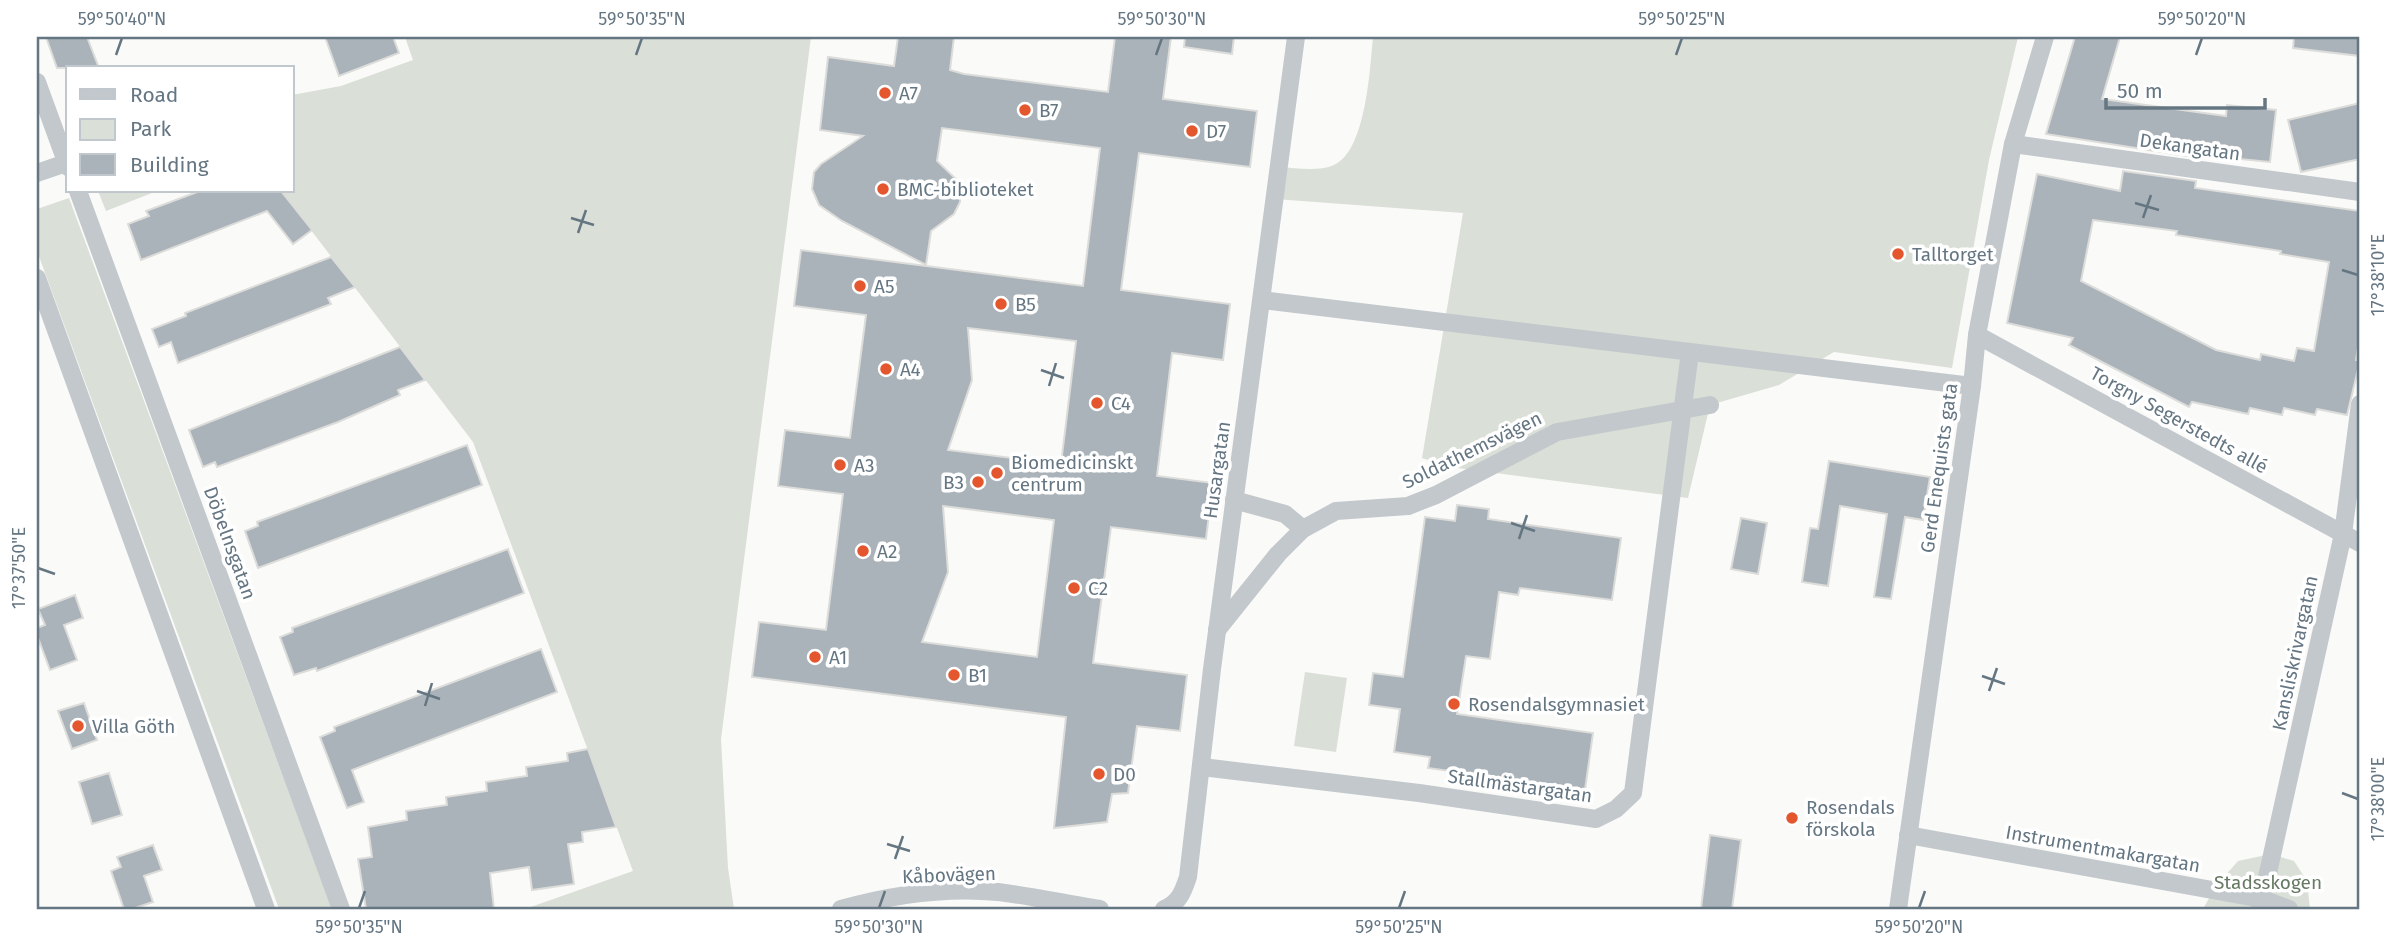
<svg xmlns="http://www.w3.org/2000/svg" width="2397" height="946" viewBox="0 0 2397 946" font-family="'Fira Sans',sans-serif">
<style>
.green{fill:#dadfd7}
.building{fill:#aab3b9;stroke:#dcdcda;stroke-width:2;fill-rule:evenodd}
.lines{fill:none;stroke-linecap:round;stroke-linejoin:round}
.minor{stroke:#c3c8cc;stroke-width:18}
.ticks{fill:none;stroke:#657683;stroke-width:2.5}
.poi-dot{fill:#e4572e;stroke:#fff;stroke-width:2.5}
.labels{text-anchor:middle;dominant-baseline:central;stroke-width:7;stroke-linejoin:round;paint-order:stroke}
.poi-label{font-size:19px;fill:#657683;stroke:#fff;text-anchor:start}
.street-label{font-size:19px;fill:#657683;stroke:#fff}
.park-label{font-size:19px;fill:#687a64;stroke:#fff}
.neatline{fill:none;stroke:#657683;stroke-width:2.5}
.ticks-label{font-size:18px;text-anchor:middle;fill:#657683}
</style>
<rect width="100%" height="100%" fill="#fafaf8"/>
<g class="green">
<path d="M 405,37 L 811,37 L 721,739 L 728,868 L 734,909 L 525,909 L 633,871 L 473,442 L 281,191 L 292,191 L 292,95 L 341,86 L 413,60 Z"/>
<path d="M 1373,37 L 2018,37 L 1989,160 L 1952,368 L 1834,352 L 1779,385 L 1710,405 L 1688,498 L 1450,467 L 1422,458 L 1463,213 L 1275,199 L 1279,167 C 1296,168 1318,172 1334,165 C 1366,151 1370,68 1373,37 Z"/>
<path d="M 98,191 L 157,191 L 106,211 Z"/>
<path d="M 69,198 L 332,909 L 279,909 L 37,251 L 37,209 Z"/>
<path d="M 1305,672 L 1347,678 L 1336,752 L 1294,746 Z"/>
<path d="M 2271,854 L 2294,861 L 2307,881 L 2310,909 L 2203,909 L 2216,886 L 2238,861 Z"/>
</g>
<g class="building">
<path d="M 46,37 L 87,37 L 99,68 L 57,68 Z"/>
<path d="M 325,37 L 393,37 L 399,53 L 339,76 Z"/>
<path d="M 898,37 L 954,37 L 950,70 L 964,74 L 1108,92 L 1115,37 L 1171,37 L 1163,99 L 1257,111 L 1250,167 L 1139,153 L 1121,290 L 1230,304 L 1223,360 L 1172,353 L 1157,476 L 1213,483 L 1206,539 L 1111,527 L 1093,663 L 1187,675 L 1180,731 L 1137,726 L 1128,793 L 1112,794 L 1107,822 L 1054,828 L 1066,717 L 752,677 L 759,622 L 826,630 L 843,494 L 778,486 L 785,430 L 850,438 L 866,315 L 794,306 L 801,250 L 1083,286 L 1100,148 L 942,128 L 937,161 L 958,181 L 961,191 L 960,202 L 954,214 L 931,231 L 926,265 L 842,221 L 819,205 L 812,189 L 814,172 L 821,164 L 863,136 L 820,130 L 828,57 L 894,66 ZM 968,328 L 1076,341 L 1061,464 L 948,450 L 972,380 ZM 943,506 L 1054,520 L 1037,657 L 922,642 L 948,572 Z"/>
<path d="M 1185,37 L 1234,37 L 1232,54 L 1184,47 Z"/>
<path d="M 2075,37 L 2120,37 L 2102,99 L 2226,116 L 2227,105 L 2276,110 L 2270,162 L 2200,155 L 2200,158 L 2046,134 Z"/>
<path d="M 2294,37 L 2360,37 L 2360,56 L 2293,48 Z"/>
<path d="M 2360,103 L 2360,159 L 2301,172 L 2288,120 Z"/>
<path d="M 2123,171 L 2196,181 L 2195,188 L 2360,211 L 2360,335 L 2356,360 L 2360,361 L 2347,415 L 2317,409 L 2315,415 L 2284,408 L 2282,415 L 2250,408 L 2248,414 L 2192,402 L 2189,407 L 2069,345 L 2073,338 L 2007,323 L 2037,174 L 2120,191 ZM 2093,220 L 2177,231 L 2176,235 L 2281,251 L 2280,254 L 2329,262 L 2314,351 L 2297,348 L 2294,361 L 2261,354 L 2260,360 L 2216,350 L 2081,281 Z"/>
<path d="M 200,191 L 281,191 L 312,230 L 293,244 L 267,211 L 141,260 L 128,224 L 149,216 L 146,211 Z"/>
<path d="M 331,257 L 355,287 L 328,298 L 331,304 L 178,363 L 171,342 L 159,347 L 152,329 L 186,316 L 185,313 Z"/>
<path d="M 400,347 L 425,380 L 398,390 L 400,395 L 338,422 L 217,467 L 215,462 L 203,467 L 189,430 Z"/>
<path d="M 467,445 L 482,485 L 258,568 L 245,531 L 258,526 L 257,522 Z"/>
<path d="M 1829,461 L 1930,477 L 1923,520 L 1905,517 L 1891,599 L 1874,597 L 1887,514 L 1840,506 L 1828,586 L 1802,582 L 1810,528 L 1818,529 Z"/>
<path d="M 1457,505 L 1489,509 L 1488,519 L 1621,538 L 1612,600 L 1520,588 L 1518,595 L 1499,592 L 1490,659 L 1466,656 L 1457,714 L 1593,733 L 1585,790 L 1428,768 L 1430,757 L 1394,752 L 1400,709 L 1369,705 L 1373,673 L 1403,677 L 1425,517 L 1455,521 Z"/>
<path d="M 1741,518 L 1767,523 L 1758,574 L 1731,569 Z"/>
<path d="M 508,549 L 524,593 L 317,671 L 316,668 L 294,675 L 280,637 L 293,632 L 292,628 Z"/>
<path d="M 75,595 L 83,618 L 64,625 L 77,660 L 50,670 L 37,635 L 37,628 L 45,625 L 38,609 Z"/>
<path d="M 541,649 L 557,692 L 352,770 L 364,802 L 347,808 L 320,737 L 335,731 L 334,727 Z"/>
<path d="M 84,703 L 97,740 L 72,749 L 58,711 Z"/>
<path d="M 588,749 L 616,827 L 582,832 L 583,842 L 568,844 L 574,884 L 532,890 L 529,867 L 490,873 L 494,909 L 366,909 L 358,859 L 372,857 L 368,827 L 407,820 L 406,811 L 447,805 L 446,797 L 487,791 L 486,782 L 527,776 L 526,767 L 568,761 L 567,753 Z"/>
<path d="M 109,773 L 122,815 L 92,824 L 79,782 Z"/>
<path d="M 1710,835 L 1741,840 L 1732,909 L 1701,909 Z"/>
<path d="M 153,845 L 162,870 L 144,876 L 153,902 L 132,909 L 124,909 L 111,871 L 121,867 L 117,857 Z"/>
</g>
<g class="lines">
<g class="minor">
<path d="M 37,82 L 68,167"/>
<path d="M 2013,144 L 2360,192"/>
<path d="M 37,173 L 66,163"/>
<path d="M 78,191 L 341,909"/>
<path d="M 37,278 L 266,909"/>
<path d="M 1262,300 L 1972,386"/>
<path d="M 1977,335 L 2360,543"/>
<path d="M 1234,500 L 1285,514 L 1303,529"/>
<path d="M 1217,630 L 1278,554 L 1303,529 L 1336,511 L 1408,506 L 1436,495 L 1557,432 L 1710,405"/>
<path d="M 1202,767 L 1419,793 L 1596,819 L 1616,809 L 1633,793 L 1690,352"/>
<path d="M 1908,835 L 2262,899 L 2289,909"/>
<path d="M 841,909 C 891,895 946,887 998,892 C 1032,896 1066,904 1100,909"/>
<path d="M 1164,909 C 1179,903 1183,892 1188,877 L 1212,669 L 1296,37"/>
<path d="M 1898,909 L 1972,386 L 1977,335 L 2013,144 L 2045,37"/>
<path d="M 2260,909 L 2343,534 L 2360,404"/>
</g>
</g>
<path class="ticks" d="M 116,55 L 122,38M 636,55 L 642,38M 1156,55 L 1162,38M 1676,55 L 1682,38M 2196,55 L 2202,38M 2135,203 L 2159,210M 571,218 L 594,225M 2143,218 L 2151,195M 578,233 L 586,210M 2342,270 L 2358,275M 1041,370 L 1064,378M 1049,386 L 1056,363M 1511,523 L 1535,531M 1519,539 L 1527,515M 38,568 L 55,574M 1982,676 L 2005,684M 417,691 L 440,699M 1989,691 L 1997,668M 425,706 L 432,683M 2342,793 L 2358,799M 887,844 L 910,851M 895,859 L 903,836M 359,908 L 365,891M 879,908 L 885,891M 1399,908 L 1405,891M 1919,908 L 1925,891"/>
<g class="poi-dot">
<circle cx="885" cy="93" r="7"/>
<circle cx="1025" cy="110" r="7"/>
<circle cx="1192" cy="131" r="7"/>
<circle cx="883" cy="189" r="7"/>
<circle cx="1898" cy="254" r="7"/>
<circle cx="860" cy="286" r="7"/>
<circle cx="1001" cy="304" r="7"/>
<circle cx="886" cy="369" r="7"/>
<circle cx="1097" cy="403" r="7"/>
<circle cx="840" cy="465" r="7"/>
<circle cx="997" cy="473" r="7"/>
<circle cx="978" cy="482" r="7"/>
<circle cx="863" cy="551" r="7"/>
<circle cx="1074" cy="588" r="7"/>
<circle cx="815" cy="657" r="7"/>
<circle cx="954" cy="675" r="7"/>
<circle cx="1454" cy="704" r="7"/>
<circle cx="78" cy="726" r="7"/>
<circle cx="1099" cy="774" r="7"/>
<circle cx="1792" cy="818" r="7"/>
</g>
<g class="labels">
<g class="poi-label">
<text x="899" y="93">A7</text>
<text x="1039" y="110">B7</text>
<text x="1206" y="131">D7</text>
<text x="897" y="189">BMC-biblioteket</text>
<text x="1912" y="254">Talltorget</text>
<text x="874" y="286">A5</text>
<text x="1015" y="304">B5</text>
<text x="900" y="369">A4</text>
<text x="1111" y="403">C4</text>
<text x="1011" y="462">Biomedicinskt<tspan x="1011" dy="22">centrum</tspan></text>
<text x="854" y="465">A3</text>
<text x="964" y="482" text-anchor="end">B3</text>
<text x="877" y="551">A2</text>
<text x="1088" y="588">C2</text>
<text x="829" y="657">A1</text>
<text x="968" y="675">B1</text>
<text x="1468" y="704">Rosendalsgymnasiet</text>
<text x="92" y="726">Villa Göth</text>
<text x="1113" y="774">D0</text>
<text x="1806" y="807">Rosendals<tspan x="1806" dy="22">förskola</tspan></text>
</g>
<g class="street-label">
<text transform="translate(2190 147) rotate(8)">Dekangatan</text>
<text transform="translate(2179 420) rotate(29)">Torgny Segerstedts allé</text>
<text transform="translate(1472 450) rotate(-26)">Soldathemsvägen</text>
<text transform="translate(1939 468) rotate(-82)">Gerd Enequists gata</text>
<text transform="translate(1217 470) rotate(-82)">Husargatan</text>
<text transform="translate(230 543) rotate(70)">Döbelnsgatan</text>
<text transform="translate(2295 653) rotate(-78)">Kansliskrivargatan</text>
<text transform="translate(1520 786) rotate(8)">Stallmästargatan</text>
<text transform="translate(2103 849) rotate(10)">Instrumentmakargatan</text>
<text transform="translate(949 875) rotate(-2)">Kåbovägen</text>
</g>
<g class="park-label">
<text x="2268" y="882">Stadsskogen</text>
</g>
</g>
<rect width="2397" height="946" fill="none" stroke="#ffffff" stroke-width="77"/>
<rect x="66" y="66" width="228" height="126" fill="#ffffff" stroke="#c1c8cd" stroke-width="2"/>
<rect x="80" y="89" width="35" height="10" fill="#c3c8cc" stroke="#c1c8cd" stroke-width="2"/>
<text x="130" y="102" font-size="21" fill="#657683">Road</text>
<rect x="80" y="119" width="35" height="21" fill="#dadfd7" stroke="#c1c8cd" stroke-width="2"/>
<text x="130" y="136" font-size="21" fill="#657683">Park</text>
<rect x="80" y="154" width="35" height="21" fill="#aab3b9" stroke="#c1c8cd" stroke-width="2"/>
<text x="130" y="172" font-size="21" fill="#657683">Building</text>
<path d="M2106 98v10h159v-10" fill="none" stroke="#657683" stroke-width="3.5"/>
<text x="2117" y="98" font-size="21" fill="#657683" stroke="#ffffff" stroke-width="5" paint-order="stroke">50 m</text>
<rect x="38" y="38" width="2320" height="870" class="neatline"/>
<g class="ticks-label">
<text x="122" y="25">59°50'40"N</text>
<text x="642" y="25">59°50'35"N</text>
<text x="1162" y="25">59°50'30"N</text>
<text x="1682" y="25">59°50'25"N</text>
<text x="2202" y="25">59°50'20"N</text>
<text transform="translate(2378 275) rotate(-90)" y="6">17°38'10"E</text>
<text transform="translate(19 568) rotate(-90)" y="6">17°37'50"E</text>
<text transform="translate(2378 799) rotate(-90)" y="6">17°38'00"E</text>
<text x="359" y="933">59°50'35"N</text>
<text x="879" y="933">59°50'30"N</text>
<text x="1399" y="933">59°50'25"N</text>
<text x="1919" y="933">59°50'20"N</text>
</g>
</svg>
